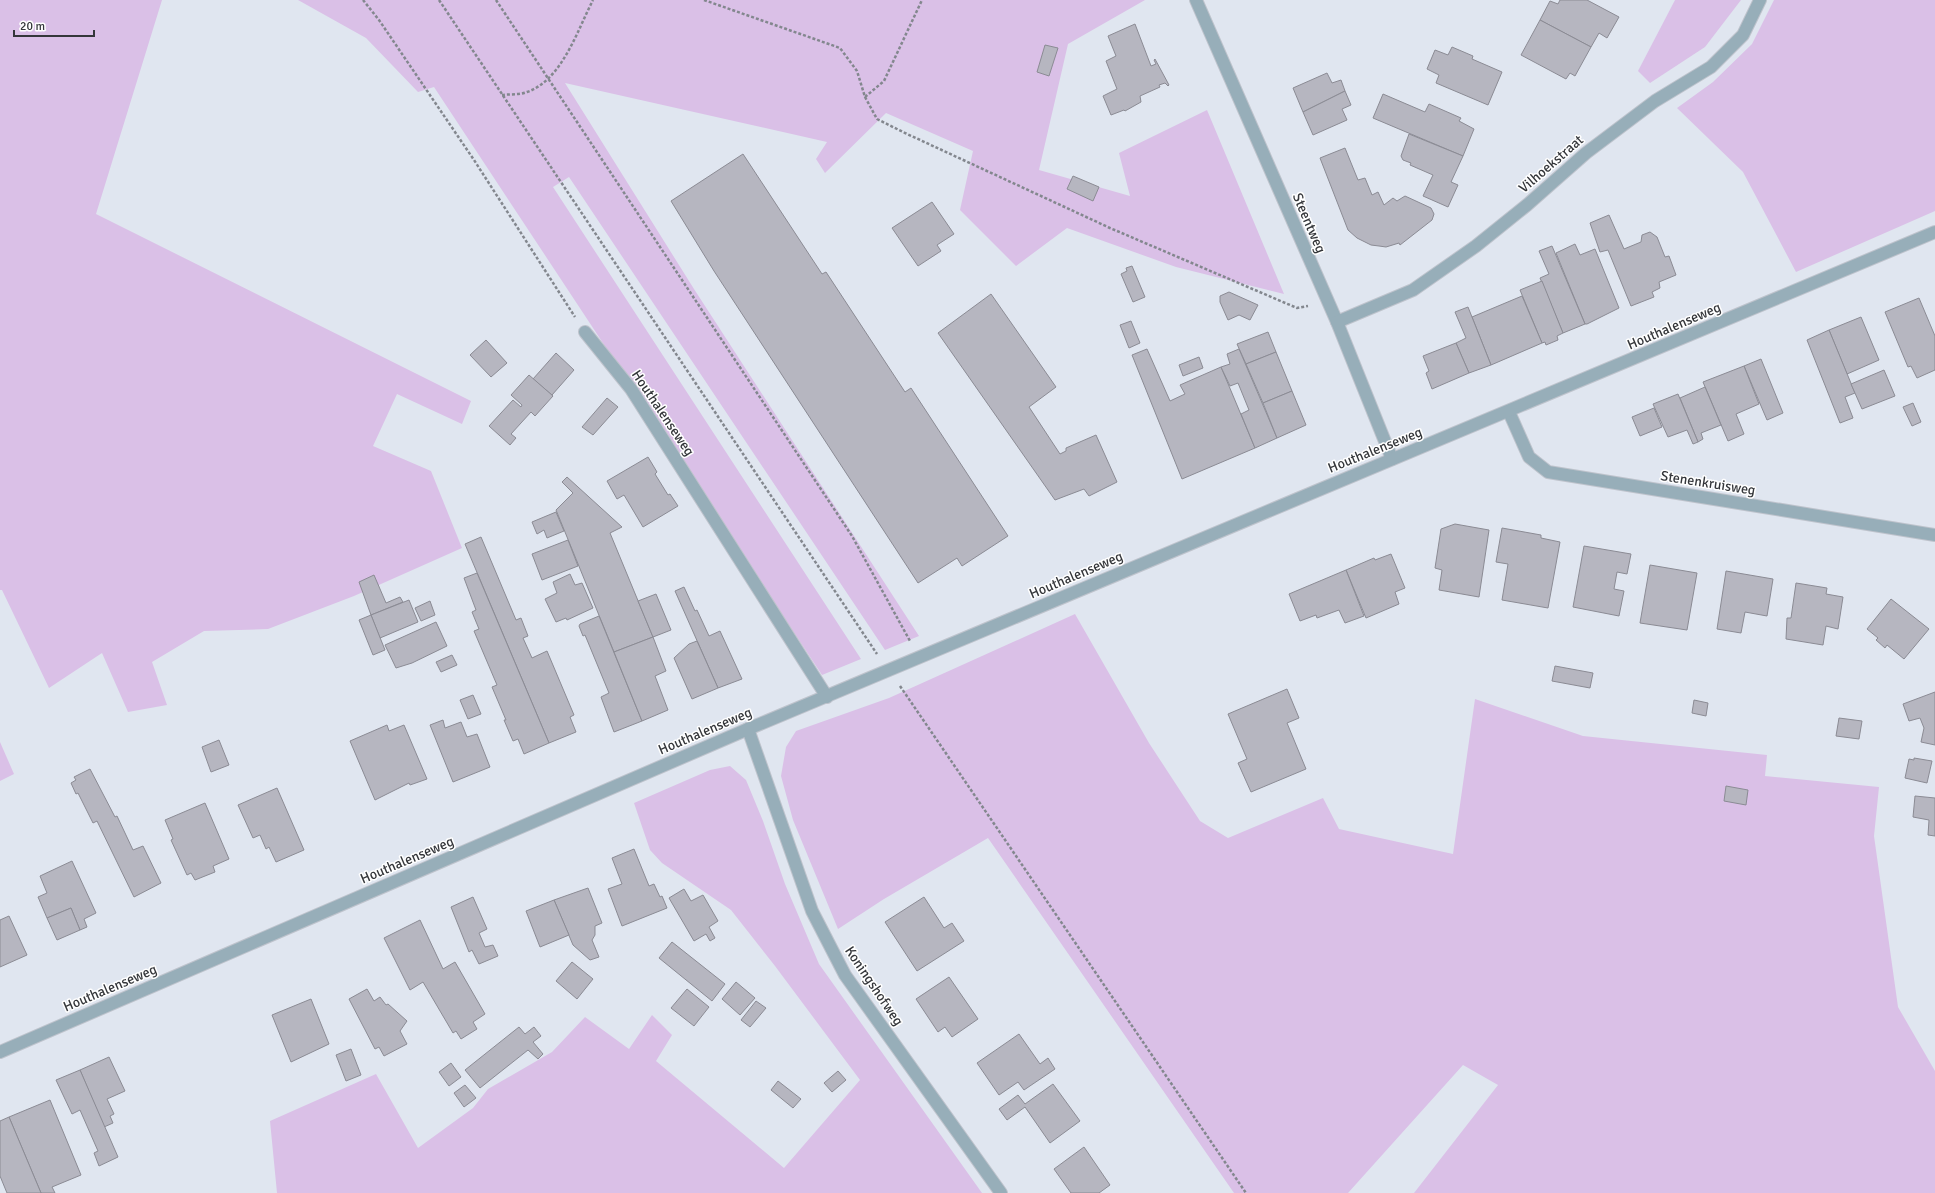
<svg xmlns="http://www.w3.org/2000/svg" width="1935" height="1193" viewBox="0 0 1935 1193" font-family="Signika,sans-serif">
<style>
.green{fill:#dac0e7}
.building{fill:#b6b6c0;stroke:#8b8b94}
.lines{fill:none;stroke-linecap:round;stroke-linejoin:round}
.minor-casing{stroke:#bec3cc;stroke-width:14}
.path{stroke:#83878e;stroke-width:2.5;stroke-dasharray:3 2;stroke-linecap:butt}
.minor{stroke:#97aeb9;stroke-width:12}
.labels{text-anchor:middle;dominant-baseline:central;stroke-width:3;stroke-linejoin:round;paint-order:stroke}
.street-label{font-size:14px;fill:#34363a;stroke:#fff}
</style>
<rect width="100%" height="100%" fill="#e0e6f0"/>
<g class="green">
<path d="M 0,0 L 162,0 L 96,214 L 471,401 L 462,424 L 397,394 L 373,446 L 431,471 L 462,548 L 354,596 L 268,629 L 204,631 L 152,662 L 167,705 L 128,712 L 102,653 L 49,688 L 2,590 L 0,590 Z"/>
<path d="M 298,0 L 1145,0 L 1068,44 L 1039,170 L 1130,196 L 1119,153 L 1207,110 L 1284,294 L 1176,267 L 1067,228 L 1016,266 L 960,210 L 973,151 L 886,113 L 825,173 L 816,159 L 827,142 L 565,83 L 694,289 L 919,636 L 885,650 L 569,177 L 553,187 L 861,659 L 822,675 L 434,87 L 418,92 L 366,38 Z"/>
<path d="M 1675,0 L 1741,0 L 1705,47 L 1650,83 L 1638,71 Z"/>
<path d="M 1774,0 L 1935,0 L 1935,211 L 1796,272 L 1743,172 L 1677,108 L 1713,82 L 1752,44 Z"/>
<path d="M 1075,614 L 1149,743 L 1200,821 L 1228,838 L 1323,798 L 1339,829 L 1453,854 L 1475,699 L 1583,736 L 1767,755 L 1765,776 L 1879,787 L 1874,836 L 1898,1007 L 1935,1071 L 1935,1193 L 1414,1193 L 1498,1085 L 1463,1065 L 1348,1193 L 1234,1193 L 988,838 L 884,899 L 838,929 L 793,820 L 781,776 L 786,747 L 796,731 L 889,698 Z"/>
<path d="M 0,742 L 14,774 L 0,781 Z"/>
<path d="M 730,766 L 746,780 L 763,821 L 785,884 L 819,964 L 982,1193 L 277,1193 L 270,1121 L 376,1074 L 418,1148 L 473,1108 L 488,1089 L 552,1052 L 585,1017 L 629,1049 L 652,1015 L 672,1035 L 656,1061 L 784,1168 L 860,1080 L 775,966 L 731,910 L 662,863 L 650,850 L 634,803 L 710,770 Z"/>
</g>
<g class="building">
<path d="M 1560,0 L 1587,0 L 1619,17 L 1607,38 L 1599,33 L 1591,47 L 1540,20 L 1550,1 L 1558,4 Z"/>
<path d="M 1540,20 L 1591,47 L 1575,76 L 1570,73 L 1566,79 L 1521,55 Z"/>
<path d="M 1135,24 L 1151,66 L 1156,64 L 1154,60 L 1155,59 L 1169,85 L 1168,86 L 1165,83 L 1159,85 L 1160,87 L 1140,96 L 1141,102 L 1125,111 L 1124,110 L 1111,115 L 1103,96 L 1117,89 L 1106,61 L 1116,56 L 1108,36 Z"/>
<path d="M 1045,45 L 1058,48 L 1049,76 L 1037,72 Z"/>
<path d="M 1452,47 L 1473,56 L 1472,59 L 1502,72 L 1488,105 L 1436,83 L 1439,75 L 1427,69 L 1435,50 L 1448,55 Z"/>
<path d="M 1327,73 L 1332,83 L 1341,80 L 1345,91 L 1303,112 L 1293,88 Z"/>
<path d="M 1345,91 L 1351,105 L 1342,109 L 1347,120 L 1313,135 L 1303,112 Z"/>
<path d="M 1383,94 L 1425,112 L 1429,104 L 1461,118 L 1459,121 L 1474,129 L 1463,156 L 1373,118 Z"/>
<path d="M 1409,134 L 1463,156 L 1451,182 L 1458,185 L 1448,207 L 1423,196 L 1433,175 L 1410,165 L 1411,163 L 1403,160 L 1401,156 Z"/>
<path d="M 1345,148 L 1358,180 L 1365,178 L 1372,195 L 1378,192 L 1384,205 L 1393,198 L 1397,201 L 1405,196 L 1431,208 L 1434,214 L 1432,220 L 1400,245 L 1399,243 L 1386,247 L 1379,246 L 1371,245 L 1357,238 L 1348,230 L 1320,158 Z"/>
<path d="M 743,154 L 822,274 L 826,272 L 905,392 L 911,388 L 1008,536 L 962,566 L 957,558 L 918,583 L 714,271 L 671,201 Z"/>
<path d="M 1073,176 L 1099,187 L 1093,201 L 1067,189 Z"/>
<path d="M 932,202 L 954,234 L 937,245 L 941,251 L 918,266 L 892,228 Z"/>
<path d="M 1609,215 L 1624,249 L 1641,242 L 1642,235 L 1650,232 L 1657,237 L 1665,257 L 1669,256 L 1676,275 L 1659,282 L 1660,288 L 1652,292 L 1654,297 L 1631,306 L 1608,250 L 1600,252 L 1590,223 Z"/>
<path d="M 1575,244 L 1580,255 L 1595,249 L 1619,308 L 1587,324 L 1585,324 L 1556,253 Z"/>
<path d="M 1552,246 L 1585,324 L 1563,333 L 1540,278 L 1549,274 L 1539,251 Z"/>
<path d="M 1132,266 L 1145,297 L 1133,302 L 1121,274 L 1127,271 L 1126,268 Z"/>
<path d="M 1542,281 L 1563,333 L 1557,336 L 1558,340 L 1546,345 L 1545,342 L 1542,343 L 1520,290 Z"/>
<path d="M 1229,292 L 1258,305 L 1250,320 L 1239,315 L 1228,320 L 1220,302 L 1220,296 Z"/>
<path d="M 991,294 L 1056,387 L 1029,407 L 1060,454 L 1066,451 L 1066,448 L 1096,435 L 1117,482 L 1089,496 L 1084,489 L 1055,500 L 938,333 Z"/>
<path d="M 1522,296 L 1542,343 L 1491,365 L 1472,317 Z"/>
<path d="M 1919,298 L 1935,336 L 1935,370 L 1917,378 L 1911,366 L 1908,367 L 1885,312 Z"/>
<path d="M 1468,307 L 1491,365 L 1469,373 L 1456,343 L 1466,338 L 1455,312 Z"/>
<path d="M 1861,317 L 1879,360 L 1847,374 L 1829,330 Z"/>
<path d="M 1131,321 L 1140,343 L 1129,348 L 1120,325 Z"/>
<path d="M 1829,330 L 1855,393 L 1845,397 L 1853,418 L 1840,423 L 1807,340 Z"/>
<path d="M 1268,332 L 1276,352 L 1246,364 L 1237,344 Z"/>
<path d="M 486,340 L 507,363 L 491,377 L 470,355 Z"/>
<path d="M 1456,343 L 1469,373 L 1432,389 L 1426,373 L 1429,371 L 1423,356 Z"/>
<path d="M 1147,349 L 1170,401 L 1185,394 L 1180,385 L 1221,367 L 1255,448 L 1182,479 L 1132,355 Z"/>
<path d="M 1239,349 L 1277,438 L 1255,448 L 1241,414 L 1249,410 L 1238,383 L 1230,386 L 1221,367 L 1230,364 L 1227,354 Z"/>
<path d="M 1276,352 L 1292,391 L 1263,403 L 1246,364 Z"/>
<path d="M 556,353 L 574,370 L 552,395 L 533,379 Z"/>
<path d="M 1199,357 L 1203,368 L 1183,376 L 1179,365 Z"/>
<path d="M 1761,359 L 1783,413 L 1767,420 L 1744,366 Z"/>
<path d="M 1744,366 L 1759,404 L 1736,414 L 1744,434 L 1728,441 L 1703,382 Z"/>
<path d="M 1884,370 L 1895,396 L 1862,409 L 1851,384 Z"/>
<path d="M 529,375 L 553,396 L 535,416 L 531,412 L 511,434 L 516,438 L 510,445 L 489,426 L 513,400 L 521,407 L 522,405 L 511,395 Z"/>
<path d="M 1705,387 L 1721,425 L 1701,433 L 1703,439 L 1698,442 L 1680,398 Z"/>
<path d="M 1292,391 L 1306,425 L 1277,438 L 1263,403 Z"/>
<path d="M 1678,394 L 1698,442 L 1693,444 L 1687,430 L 1668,437 L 1653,404 Z"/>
<path d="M 607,398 L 618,407 L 593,435 L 582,427 Z"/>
<path d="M 1913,403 L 1921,422 L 1912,426 L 1903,407 Z"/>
<path d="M 1654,408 L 1662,427 L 1640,436 L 1632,417 Z"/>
<path d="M 648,457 L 657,472 L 655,474 L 668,495 L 670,494 L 678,506 L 643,527 L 624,495 L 617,499 L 607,481 Z"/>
<path d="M 567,477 L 622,527 L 610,533 L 653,637 L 614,652 L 556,510 L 573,493 L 562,482 Z"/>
<path d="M 556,512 L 564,531 L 547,538 L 544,530 L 537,534 L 532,522 Z"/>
<path d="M 1455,524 L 1489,530 L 1479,597 L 1439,590 L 1442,570 L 1435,568 L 1441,529 Z"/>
<path d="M 1502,528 L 1541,535 L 1541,538 L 1560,542 L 1548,608 L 1502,600 L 1508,564 L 1496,562 Z"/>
<path d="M 481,537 L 516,620 L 521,618 L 528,636 L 523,638 L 532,658 L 547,651 L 574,715 L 570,717 L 576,732 L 549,743 L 465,544 Z"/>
<path d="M 568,540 L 578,566 L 542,580 L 532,554 Z"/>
<path d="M 1584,546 L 1631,554 L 1627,574 L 1617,572 L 1614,589 L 1624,591 L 1619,616 L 1573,607 Z"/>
<path d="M 1391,554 L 1405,588 L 1395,592 L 1399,604 L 1366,618 L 1346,570 L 1374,558 L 1375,560 Z"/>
<path d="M 1650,565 L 1697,573 L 1687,630 L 1640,623 Z"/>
<path d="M 1346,570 L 1364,616 L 1345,623 L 1339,610 L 1317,618 L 1316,615 L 1300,621 L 1289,594 Z"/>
<path d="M 1726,571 L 1773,579 L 1767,616 L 1745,612 L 1741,633 L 1717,629 Z"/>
<path d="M 477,573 L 549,743 L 524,754 L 518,739 L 513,741 L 504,720 L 506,720 L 492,687 L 497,685 L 474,631 L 479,629 L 472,612 L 476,610 L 464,578 Z"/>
<path d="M 570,574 L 575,585 L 582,583 L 593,608 L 567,620 L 566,618 L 556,622 L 545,599 L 557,593 L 553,582 Z"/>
<path d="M 374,575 L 386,603 L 400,597 L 403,602 L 371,615 L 359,582 Z"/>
<path d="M 1796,583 L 1827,588 L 1826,594 L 1843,597 L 1838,629 L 1826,626 L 1823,645 L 1786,639 L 1787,618 L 1791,618 Z"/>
<path d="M 684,587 L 695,611 L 697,610 L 709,636 L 720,631 L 742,679 L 718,688 L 675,591 Z"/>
<path d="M 656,594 L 671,630 L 653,637 L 638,601 Z"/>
<path d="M 1891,599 L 1929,629 L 1904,659 L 1887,645 L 1885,648 L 1876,640 L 1878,638 L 1867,629 Z"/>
<path d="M 409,600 L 418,622 L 380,638 L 371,615 Z"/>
<path d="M 430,601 L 435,615 L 421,621 L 415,608 Z"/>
<path d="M 371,615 L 385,650 L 373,655 L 359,620 Z"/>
<path d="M 599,616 L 642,721 L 614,732 L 601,697 L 609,693 L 585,635 L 583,636 L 579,626 L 580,624 Z"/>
<path d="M 436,622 L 447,646 L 412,663 L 396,668 L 385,645 Z"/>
<path d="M 653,637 L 666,671 L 655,676 L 668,710 L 642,721 L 614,652 Z"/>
<path d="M 697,641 L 718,688 L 692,699 L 674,658 L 689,644 Z"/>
<path d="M 452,655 L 457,665 L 441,672 L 436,662 Z"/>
<path d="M 1555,666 L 1593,673 L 1590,688 L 1552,681 Z"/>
<path d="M 1287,689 L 1299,718 L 1287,723 L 1306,769 L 1251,792 L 1238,763 L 1247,759 L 1228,714 Z"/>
<path d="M 1935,692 L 1935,745 L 1921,742 L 1924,728 L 1920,718 L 1909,721 L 1903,704 Z"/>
<path d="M 473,695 L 481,714 L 468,719 L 460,700 Z"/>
<path d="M 1694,700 L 1708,703 L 1706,716 L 1692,713 Z"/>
<path d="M 1839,718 L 1862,721 L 1859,739 L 1836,736 Z"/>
<path d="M 443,720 L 445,728 L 461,722 L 467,737 L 477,734 L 490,767 L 453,782 L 430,725 Z"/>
<path d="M 387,725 L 389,731 L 404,725 L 427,779 L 410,785 L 409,783 L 375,800 L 350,741 Z"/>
<path d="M 219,740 L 229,765 L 211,772 L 202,747 Z"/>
<path d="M 1914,758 L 1932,761 L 1927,783 L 1905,778 L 1909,759 L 1914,760 Z"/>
<path d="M 90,769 L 115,817 L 117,816 L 133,850 L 143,846 L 161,883 L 134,897 L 97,821 L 93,823 L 78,793 L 76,794 L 71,783 L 76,780 L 74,777 Z"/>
<path d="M 1726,786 L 1748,790 L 1746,805 L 1724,801 Z"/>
<path d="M 277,788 L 304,850 L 276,862 L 269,847 L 266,849 L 260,835 L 253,838 L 238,805 Z"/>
<path d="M 1915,796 L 1935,798 L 1935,836 L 1928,835 L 1929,820 L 1913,817 Z"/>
<path d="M 205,803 L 229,859 L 213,866 L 215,872 L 195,880 L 191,873 L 187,875 L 171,840 L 173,839 L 165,820 Z"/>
<path d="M 634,849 L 649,886 L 654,884 L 660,897 L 662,896 L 667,908 L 622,926 L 608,889 L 622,884 L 612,858 Z"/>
<path d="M 72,861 L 96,913 L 84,919 L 87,927 L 80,930 L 71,908 L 47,918 L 38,897 L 47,893 L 40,876 Z"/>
<path d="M 588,888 L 602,923 L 595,926 L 595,935 L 592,940 L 599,957 L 590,960 L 573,945 L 554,900 Z"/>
<path d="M 684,889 L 691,901 L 703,895 L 718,921 L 709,927 L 715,938 L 710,941 L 706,934 L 694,941 L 669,898 Z"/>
<path d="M 473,897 L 487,929 L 479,933 L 485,947 L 493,945 L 498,956 L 479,964 L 472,950 L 469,952 L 451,907 Z"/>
<path d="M 924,897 L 944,928 L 952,923 L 964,941 L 917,971 L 885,922 Z"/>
<path d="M 554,900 L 569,935 L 540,947 L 526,911 Z"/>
<path d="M 71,908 L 80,930 L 57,940 L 47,918 Z"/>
<path d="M 9,916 L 27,955 L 0,967 L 0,920 Z"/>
<path d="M 420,920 L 443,969 L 455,962 L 485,1014 L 473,1022 L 477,1029 L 461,1039 L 456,1031 L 453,1033 L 423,982 L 410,990 L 384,938 Z"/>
<path d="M 672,942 L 725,984 L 712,1001 L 659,958 Z"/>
<path d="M 572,962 L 593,979 L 577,999 L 556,981 Z"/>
<path d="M 949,977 L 978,1019 L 952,1037 L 945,1027 L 938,1032 L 916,999 Z"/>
<path d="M 736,982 L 755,998 L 740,1015 L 722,999 Z"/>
<path d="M 367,989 L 374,1001 L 380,997 L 386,1005 L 388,1004 L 407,1021 L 400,1031 L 407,1044 L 384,1056 L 379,1047 L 375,1049 L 349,999 Z"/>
<path d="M 687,989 L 709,1007 L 694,1026 L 671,1008 Z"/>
<path d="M 311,999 L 329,1044 L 291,1062 L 272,1015 Z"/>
<path d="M 756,1001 L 766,1008 L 750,1027 L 741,1020 Z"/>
<path d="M 519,1027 L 525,1034 L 534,1027 L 541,1036 L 533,1042 L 543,1054 L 538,1059 L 528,1050 L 480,1088 L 465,1070 Z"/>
<path d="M 1019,1034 L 1040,1064 L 1048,1058 L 1055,1069 L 1024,1090 L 1018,1082 L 999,1095 L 977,1063 Z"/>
<path d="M 351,1049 L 361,1075 L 346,1081 L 336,1055 Z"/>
<path d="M 109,1057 L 125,1091 L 107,1099 L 114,1114 L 110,1116 L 113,1123 L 104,1127 L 80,1070 Z"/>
<path d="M 451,1063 L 461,1077 L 449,1086 L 439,1072 Z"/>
<path d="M 80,1070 L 118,1157 L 99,1166 L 94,1153 L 98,1151 L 80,1110 L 72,1114 L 56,1080 Z"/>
<path d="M 838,1071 L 846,1080 L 832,1092 L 824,1083 Z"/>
<path d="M 778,1081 L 801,1099 L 793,1108 L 771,1090 Z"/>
<path d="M 1053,1084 L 1080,1121 L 1050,1143 L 1025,1107 L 1007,1120 L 999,1109 L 1018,1095 L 1025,1104 Z"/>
<path d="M 465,1085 L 476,1098 L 464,1107 L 454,1093 Z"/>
<path d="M 50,1100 L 81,1175 L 52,1187 L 55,1193 L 41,1193 L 9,1117 Z"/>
<path d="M 9,1117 L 41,1193 L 7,1193 L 0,1176 L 0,1121 Z"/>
<path d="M 1084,1147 L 1110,1185 L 1099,1193 L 1071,1193 L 1054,1169 Z"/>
</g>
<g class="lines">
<defs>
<g id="minor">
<path d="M 1196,0 L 1337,322 L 1392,459"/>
<path d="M 1337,322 L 1413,290 L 1476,246 L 1527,205 L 1586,153 L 1655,101 L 1711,67 L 1743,35 L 1760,0"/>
<path d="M 585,332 L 631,389 L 827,697"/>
<path d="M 1509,412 L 1529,457 L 1548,472 L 1935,535"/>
<path d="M 748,729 L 812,911 L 845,975 L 1001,1193"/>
<path d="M 0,1052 L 748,729 L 1935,232"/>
</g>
</defs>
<use href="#minor" class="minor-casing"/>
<g class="path">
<path d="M 363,0 L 379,20 L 474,160 L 575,317"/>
<path d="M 439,0 L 877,654"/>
<path d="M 496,0 L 852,536 L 910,641"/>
<path d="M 704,0 L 840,48 L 857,71 L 865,97 L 877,119 L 905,133 L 1110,228 L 1297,308 L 1308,306"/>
<path d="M 502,95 C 510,94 519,95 527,92 C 562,80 577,31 593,0"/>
<path d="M 865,97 L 884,81 L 922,0"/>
<path d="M 900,686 L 1246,1193"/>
</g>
<use href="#minor" class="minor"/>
</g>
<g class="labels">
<g class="street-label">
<text transform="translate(1551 164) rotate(-41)">Vilhoekstraat</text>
<text transform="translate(1309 223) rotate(67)">Steentweg</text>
<text transform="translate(1674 326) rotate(-23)">Houthalenseweg</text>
<text transform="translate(663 413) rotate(56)">Houthalenseweg</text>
<text transform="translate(1375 450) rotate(-22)">Houthalenseweg</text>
<text transform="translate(1708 483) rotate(9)">Stenenkruisweg</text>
<text transform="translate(1076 575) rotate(-23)">Houthalenseweg</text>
<text transform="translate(705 731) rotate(-23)">Houthalenseweg</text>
<text transform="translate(407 860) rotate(-23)">Houthalenseweg</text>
<text transform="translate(874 986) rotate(56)">Koningshofweg</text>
<text transform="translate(110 988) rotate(-23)">Houthalenseweg</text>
</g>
</g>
<path d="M14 30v6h80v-6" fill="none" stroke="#34363a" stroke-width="2"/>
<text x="20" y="30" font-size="12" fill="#34363a" stroke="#ffffff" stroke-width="3" paint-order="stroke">20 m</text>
</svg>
